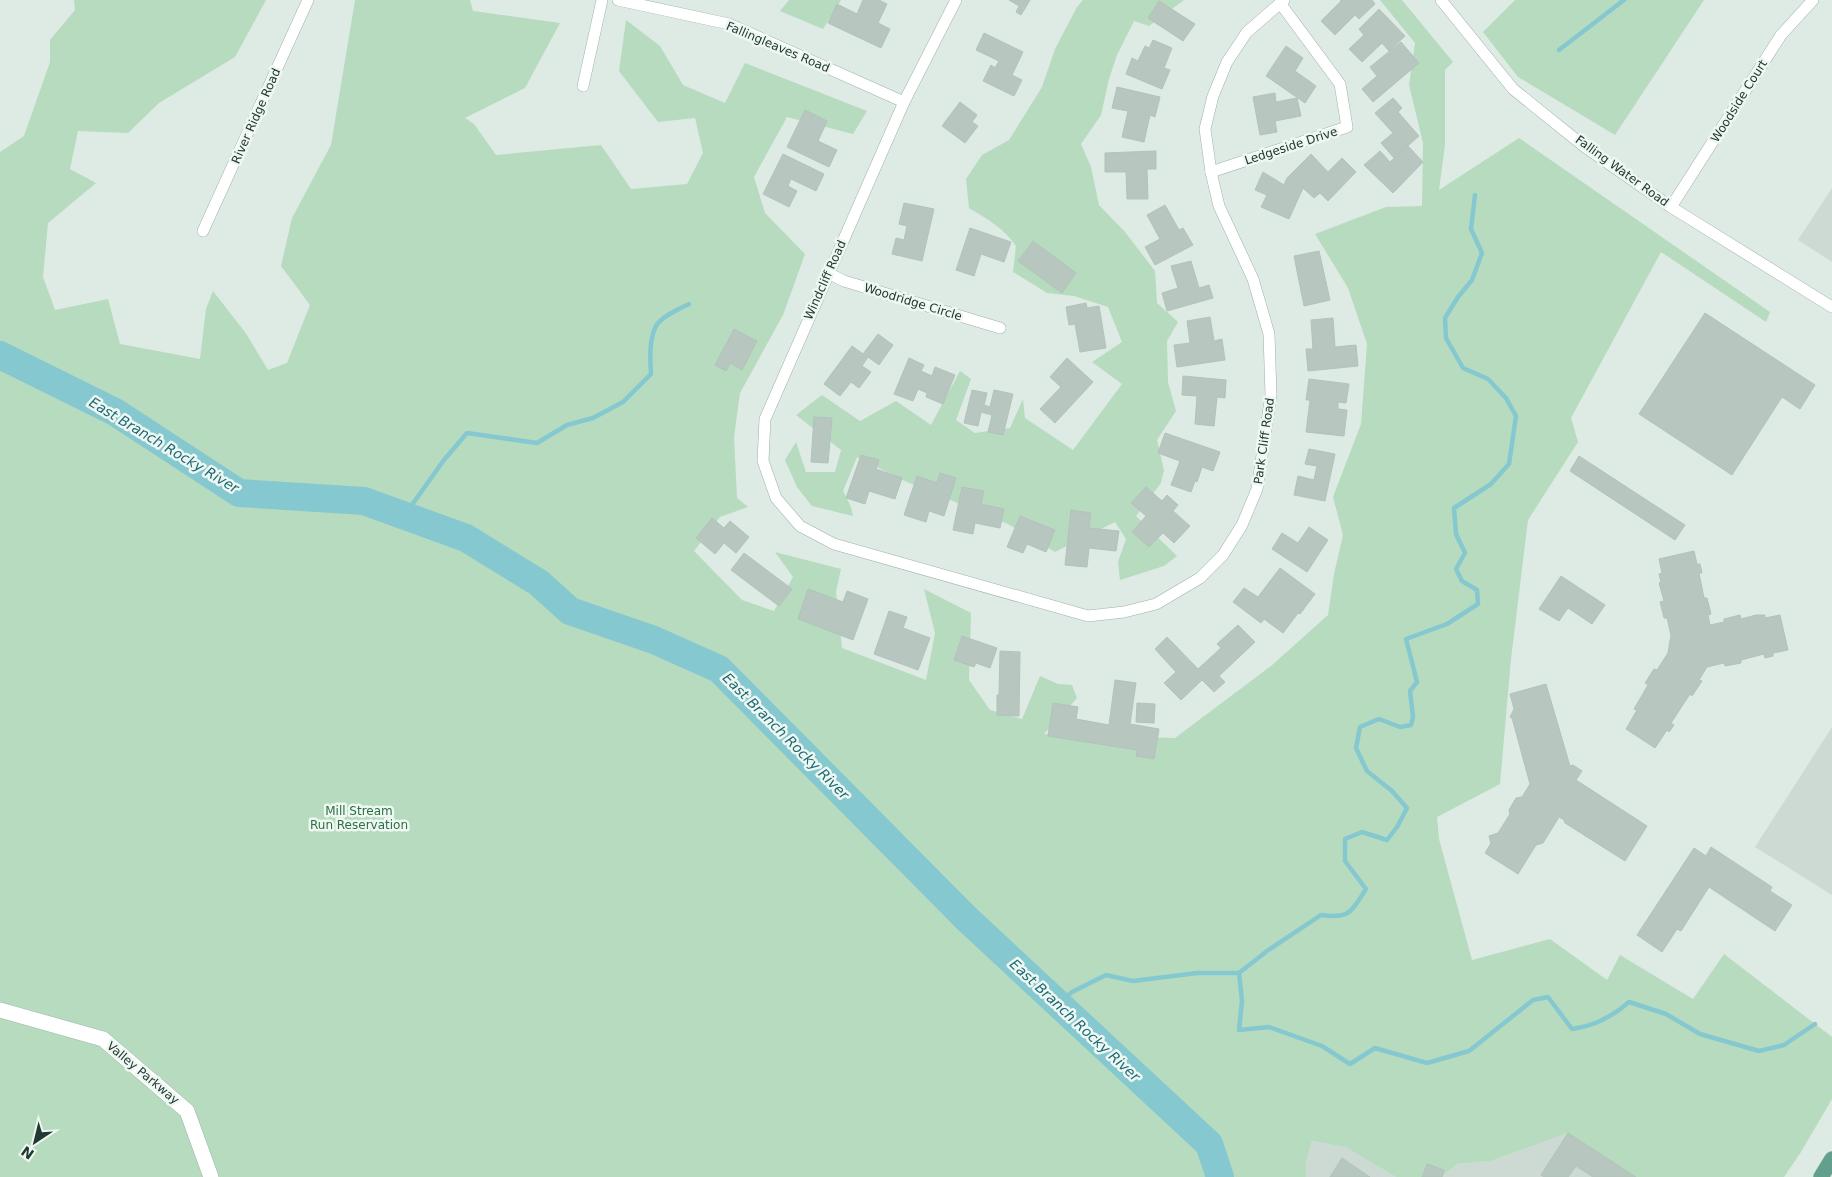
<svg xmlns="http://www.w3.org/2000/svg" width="1832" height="1177" viewBox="0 0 1832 1177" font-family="'DejaVu Sans',sans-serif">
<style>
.built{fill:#cddad3}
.green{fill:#b7dbbf}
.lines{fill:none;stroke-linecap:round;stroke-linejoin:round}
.stream{stroke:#86c8cf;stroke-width:4.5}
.river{stroke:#86c8cf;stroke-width:28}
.building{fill:#b7c7c0;stroke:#b1c3bb}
.street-casing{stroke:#a1b1ab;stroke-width:12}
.secondary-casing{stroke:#9eb5ac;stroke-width:16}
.primary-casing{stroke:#bcc4c1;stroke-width:16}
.street{stroke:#fff;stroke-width:11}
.secondary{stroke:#fff;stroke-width:15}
.primary{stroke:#639f8d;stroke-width:15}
.labels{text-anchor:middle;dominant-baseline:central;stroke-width:5;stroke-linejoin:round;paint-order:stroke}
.street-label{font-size:12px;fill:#203931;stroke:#eff7f2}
.park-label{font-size:12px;fill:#2b7042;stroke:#eff7f2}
.water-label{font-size:14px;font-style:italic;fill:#1b6a74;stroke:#eff7f2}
</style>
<rect width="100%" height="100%" fill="#deeae4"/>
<g class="built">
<path d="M 1832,188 L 1832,262 L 1798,240 Z"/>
<path d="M 1832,727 L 1832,895 L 1755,847 Z"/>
<path d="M 1568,1133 L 1636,1177 L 1442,1177 L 1457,1164 L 1491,1161 Z"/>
<path d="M 1312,1141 L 1345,1147 L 1396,1177 L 1306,1177 L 1306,1162 Z"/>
</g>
<g class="green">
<path d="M 74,0 L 266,0 L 235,57 L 159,103 L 128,133 L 78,131 L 70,169 L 96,183 L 48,223 L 43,277 L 55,310 L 108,299 L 120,344 L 200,359 L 206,309 L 213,291 L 245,332 L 268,370 L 287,363 L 310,305 L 281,266 L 292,218 L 331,145 L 355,0 L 470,0 L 473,11 L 560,23 L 525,88 L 465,118 L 474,124 L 496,155 L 601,145 L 631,189 L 687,184 L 703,153 L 695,118 L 658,122 L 619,71 L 626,20 L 660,46 L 683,85 L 725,103 L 745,63 L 867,111 L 853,134 L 787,117 L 754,177 L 765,213 L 805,254 L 783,315 L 740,393 L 734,437 L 737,498 L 748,507 L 720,517 L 694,551 L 742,600 L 774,611 L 793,577 L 775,552 L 841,569 L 836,592 L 842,648 L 926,680 L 935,633 L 924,589 L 971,613 L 969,680 L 990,710 L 1022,719 L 1040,676 L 1058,684 L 1072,685 L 1077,698 L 1044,734 L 1175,738 L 1271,666 L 1328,615 L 1334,574 L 1343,535 L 1333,497 L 1361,424 L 1367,344 L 1348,288 L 1315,234 L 1386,207 L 1422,206 L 1423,143 L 1409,85 L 1415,43 L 1380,0 L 1402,0 L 1453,62 L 1445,70 L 1445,145 L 1439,190 L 1519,138 L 1770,312 L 1766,322 L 1661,252 L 1571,418 L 1578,442 L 1528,520 L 1511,659 L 1500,784 L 1437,817 L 1439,839 L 1472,960 L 1550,939 L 1607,980 L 1620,955 L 1693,999 L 1724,954 L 1832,1037 L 1832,1099 L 1801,1152 L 1784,1177 L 1636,1177 L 1568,1133 L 1491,1161 L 1457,1164 L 1442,1177 L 1396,1177 L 1345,1147 L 1312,1141 L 1306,1162 L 1306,1177 L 0,1177 L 0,152 L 24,136 L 50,62 L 50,40 L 75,10 Z"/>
<path d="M 789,0 L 841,0 L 823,29 L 780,11 Z"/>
<path d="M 1083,0 L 1184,0 L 1149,26 L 1134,21 L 1117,55 L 1109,79 L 1101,115 L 1081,144 L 1091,167 L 1099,205 L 1125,232 L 1155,271 L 1157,303 L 1178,322 L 1167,341 L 1168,382 L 1176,411 L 1157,440 L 1164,470 L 1161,483 L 1136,516 L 1177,556 L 1164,566 L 1120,580 L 1118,562 L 1126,539 L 1115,522 L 1055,552 L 1008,524 L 907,482 L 857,457 L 843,491 L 851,507 L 853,516 L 812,506 L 797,487 L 785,460 L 796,442 L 806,472 L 835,472 L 841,450 L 796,415 L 822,395 L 860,421 L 896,401 L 931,425 L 960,371 L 971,379 L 956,420 L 975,433 L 1010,428 L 1023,399 L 1025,418 L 1073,450 L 1122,384 L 1092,362 L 1122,342 L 1108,307 L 1074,296 L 1047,293 L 1013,272 L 1016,246 C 1004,228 987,219 969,208 L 966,179 L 982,155 L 1009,140 L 1042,87 L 1055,49 L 1077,7 Z"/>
<path d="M 1515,0 L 1704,0 L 1615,135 L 1518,77 L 1483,32 Z"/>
</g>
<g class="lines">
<g class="stream">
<path d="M 1559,50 L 1624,0"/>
<path d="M 404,516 L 444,460 L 467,433 L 537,443 L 567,425 L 593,418 L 623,402 L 651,374 C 650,359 649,340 656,326 C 662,316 679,309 689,304"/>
<path d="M 1239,973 L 1267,951 L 1321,915 C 1350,919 1351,912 1366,889 L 1345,861 L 1345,839 L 1362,832 L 1387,840 L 1397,827 L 1407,808 L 1392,791 L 1367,771 L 1356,748 L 1360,727 L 1379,719 L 1400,727 L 1411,725 L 1413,717 L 1410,691 L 1417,682 L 1406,639 L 1447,624 L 1478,604 L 1477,590 L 1462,581 L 1456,569 L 1465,553 L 1456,534 L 1454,508 L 1491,484 L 1509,464 L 1516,416 L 1506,398 L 1488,379 L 1463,368 L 1446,338 L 1445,318 L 1458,297 L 1472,280 L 1482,253 L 1471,229 L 1475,195"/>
<path d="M 1058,1004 L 1072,992 L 1106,975 L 1133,981 L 1197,973 L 1239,973 L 1242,1001 L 1239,1030 L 1269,1027 L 1322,1046 L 1350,1064 L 1375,1048 L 1427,1063 L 1469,1051 L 1533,1000 L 1548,997 L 1572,1029 C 1595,1026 1612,1017 1629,1002 L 1666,1014 L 1700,1034 L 1759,1051 L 1784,1045 L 1815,1024"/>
</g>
<path class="river" d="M 0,355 L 115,412 L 239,493 L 364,501 L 466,538 L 539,583 L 570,611 L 654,640 L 719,669 L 967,919 L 1209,1144 L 1220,1177"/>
</g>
<g class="building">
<path d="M 863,0 L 879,0 L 887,4 L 878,23 L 890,29 L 881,48 L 828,23 L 837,4 L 857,14 Z"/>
<path d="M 1009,0 L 1030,0 L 1021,15 L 1016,12 L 1019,6 Z"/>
<path d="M 1340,0 L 1372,0 L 1375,4 L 1359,19 L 1355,15 L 1335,35 L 1321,21 L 1341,1 Z"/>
<path d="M 1159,1 L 1195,24 L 1183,41 L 1148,18 Z"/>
<path d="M 1379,9 L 1405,36 L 1389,51 L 1382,43 L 1362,62 L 1349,49 L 1364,35 L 1359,29 Z"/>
<path d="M 984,33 L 1023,52 L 1012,75 L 1022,80 L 1014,96 L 983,81 L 991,65 L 995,68 L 999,61 L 976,50 Z"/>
<path d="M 1153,40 L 1172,48 L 1164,68 L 1170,70 L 1162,89 L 1126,74 L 1132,58 L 1138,61 L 1145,46 L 1149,48 Z"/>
<path d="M 1401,42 L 1419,63 L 1373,102 L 1362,89 L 1377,76 L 1370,67 Z"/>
<path d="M 1286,46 L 1303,58 L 1295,71 L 1316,86 L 1305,103 L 1266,76 Z"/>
<path d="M 1117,87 L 1160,97 L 1155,117 L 1150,115 L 1144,142 L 1122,137 L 1128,111 L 1112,108 Z"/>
<path d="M 1275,93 L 1276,102 L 1297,98 L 1301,116 L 1275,121 L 1277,132 L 1260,135 L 1253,97 Z"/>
<path d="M 1393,98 L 1402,108 L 1398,112 L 1419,136 L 1394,158 L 1381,143 L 1393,133 L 1375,113 Z"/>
<path d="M 960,102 L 977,115 L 972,122 L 978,126 L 965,143 L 942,126 Z"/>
<path d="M 805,110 L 827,121 L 818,141 L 837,150 L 829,167 L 787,147 Z"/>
<path d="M 1408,146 L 1423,162 L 1393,193 L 1364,165 L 1380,151 L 1390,162 Z"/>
<path d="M 1156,151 L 1156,169 L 1147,169 L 1148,199 L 1127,199 L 1126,172 L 1105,172 L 1105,153 Z"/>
<path d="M 783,154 L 824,174 L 816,191 L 791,179 L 788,186 L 797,191 L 789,207 L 763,194 Z"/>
<path d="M 1311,154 L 1328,172 L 1342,158 L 1356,172 L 1328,201 L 1320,193 L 1314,198 L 1303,188 L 1289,219 L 1261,207 L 1267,195 L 1255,190 L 1263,172 L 1284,185 L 1287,178 Z"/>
<path d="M 904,203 L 934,209 L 922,261 L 892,254 L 896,238 L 904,240 L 907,226 L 899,224 Z"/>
<path d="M 1165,205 L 1179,230 L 1183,228 L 1193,245 L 1155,265 L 1145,247 L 1160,239 L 1147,215 Z"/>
<path d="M 970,228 L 1011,242 L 1004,262 L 981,254 L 974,276 L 956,270 Z"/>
<path d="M 1033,241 L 1076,273 L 1062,293 L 1018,261 Z"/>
<path d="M 1319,251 L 1330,300 L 1304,306 L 1294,256 Z"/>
<path d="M 1191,261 L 1199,288 L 1209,285 L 1213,298 L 1167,311 L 1162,293 L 1178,288 L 1171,266 Z"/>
<path d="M 1086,303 L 1087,308 L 1099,306 L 1106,348 L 1080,352 L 1075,324 L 1069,325 L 1066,307 Z"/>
<path d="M 1705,313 L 1815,385 L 1800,409 L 1782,397 L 1732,475 L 1639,414 Z"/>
<path d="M 1210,317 L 1214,341 L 1222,339 L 1225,360 L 1177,367 L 1174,345 L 1190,343 L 1187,321 Z"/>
<path d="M 1333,318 L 1335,347 L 1356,345 L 1358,366 L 1308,371 L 1306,349 L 1313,349 L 1311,320 Z"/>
<path d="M 734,329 L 757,341 L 742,370 L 730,363 L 726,371 L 715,365 Z"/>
<path d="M 878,334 L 893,345 L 879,365 L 868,357 L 862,366 L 871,372 L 859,388 L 851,382 L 840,396 L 824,384 L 852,346 L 863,354 Z"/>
<path d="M 909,358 L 924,365 L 921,371 L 932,376 L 935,367 L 955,375 L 943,404 L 926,397 L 927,393 L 918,389 L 913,401 L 894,394 Z"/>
<path d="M 1067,358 L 1093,382 L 1055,423 L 1040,409 L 1061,387 L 1050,377 Z"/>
<path d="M 1183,376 L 1226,380 L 1225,398 L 1217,397 L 1214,426 L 1195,424 L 1197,396 L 1182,395 Z"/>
<path d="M 1309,379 L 1349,384 L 1346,403 L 1338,402 L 1338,409 L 1347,410 L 1344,436 L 1306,432 L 1310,400 L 1306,400 Z"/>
<path d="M 972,390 L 987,393 L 984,405 L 990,407 L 994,390 L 1013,394 L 1003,435 L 988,432 L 992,415 L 981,412 L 978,426 L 964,423 Z"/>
<path d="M 814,417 L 832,418 L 828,463 L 811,462 Z"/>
<path d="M 1165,433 L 1220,452 L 1213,471 L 1202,467 L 1197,482 L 1195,481 L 1191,492 L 1171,485 L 1180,461 L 1158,453 Z"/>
<path d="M 1309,449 L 1335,454 L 1325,501 L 1294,495 L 1298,476 L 1314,480 L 1317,466 L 1305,464 Z"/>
<path d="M 861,455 L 879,460 L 876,469 L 902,478 L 895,499 L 869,491 L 865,504 L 846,498 Z"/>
<path d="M 1579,456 L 1685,525 L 1675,540 L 1570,471 Z"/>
<path d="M 940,473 L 956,478 L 944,516 L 929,511 L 926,522 L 904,515 L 917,476 L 937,483 Z"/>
<path d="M 962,487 L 984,491 L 981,504 L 1004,509 L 1000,528 L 975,523 L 973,534 L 953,530 Z"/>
<path d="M 1146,487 L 1162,501 L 1167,495 L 1178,505 L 1173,511 L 1190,526 L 1174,543 L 1163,533 L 1149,547 L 1132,532 L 1146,516 L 1131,503 Z"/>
<path d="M 1071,510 L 1091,513 L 1089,528 L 1119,531 L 1116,551 L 1089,548 L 1087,567 L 1065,565 Z"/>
<path d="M 1020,516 L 1055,530 L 1046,552 L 1027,544 L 1023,553 L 1007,547 Z"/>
<path d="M 712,518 L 724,528 L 730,521 L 749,537 L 736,553 L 724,543 L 715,554 L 696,538 Z"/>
<path d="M 1309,527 L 1328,540 L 1307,572 L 1272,549 L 1282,533 L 1298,543 Z"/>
<path d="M 1694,551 L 1697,564 L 1700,564 L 1702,573 L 1699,573 L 1704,598 L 1707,598 L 1711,614 L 1708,615 L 1710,625 L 1724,622 L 1724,619 L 1740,615 L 1741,619 L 1756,615 L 1765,615 L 1765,618 L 1780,615 L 1788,650 L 1773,653 L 1773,656 L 1765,658 L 1764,654 L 1741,660 L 1741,663 L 1725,666 L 1724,663 L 1707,667 L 1699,680 L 1702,681 L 1692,696 L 1690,694 L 1671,723 L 1674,725 L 1669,732 L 1667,730 L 1655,748 L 1626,729 L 1637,710 L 1634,709 L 1648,685 L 1645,683 L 1654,669 L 1657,670 L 1668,653 L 1671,635 L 1667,618 L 1664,618 L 1660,602 L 1664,601 L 1659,583 L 1661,582 L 1659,574 L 1662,573 L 1659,559 Z"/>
<path d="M 744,553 L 792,589 L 779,606 L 731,570 Z"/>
<path d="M 1280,568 L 1315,594 L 1300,614 L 1298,613 L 1283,633 L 1264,619 L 1261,623 L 1233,602 L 1244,588 L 1258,597 Z"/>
<path d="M 1561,576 L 1605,605 L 1592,624 L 1568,608 L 1559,621 L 1539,609 Z"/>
<path d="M 808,589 L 843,602 L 847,591 L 868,599 L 853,640 L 798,619 Z"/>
<path d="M 889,611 L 907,617 L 903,628 L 930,638 L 918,670 L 874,654 Z"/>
<path d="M 1238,625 L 1255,642 L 1219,676 L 1225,682 L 1214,692 L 1202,680 L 1181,700 L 1164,683 L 1176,672 L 1155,649 L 1167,637 L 1198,669 L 1221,648 L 1217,644 Z"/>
<path d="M 962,636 L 997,648 L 990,668 L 976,663 L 974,667 L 954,660 Z"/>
<path d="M 1000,651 L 1020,652 L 1019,716 L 997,715 L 997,695 L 999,695 Z"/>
<path d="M 1115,680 L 1136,683 L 1130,724 L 1159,729 L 1154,759 L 1136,756 L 1137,750 L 1048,736 L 1053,703 L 1078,707 L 1076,719 L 1109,725 Z"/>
<path d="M 1546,684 L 1570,766 L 1573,765 L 1582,771 L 1576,780 L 1647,826 L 1625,861 L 1565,823 L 1564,820 L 1559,817 L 1543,843 L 1536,845 L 1518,874 L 1485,853 L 1491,843 L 1489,836 L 1498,833 L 1510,814 L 1509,810 L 1516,798 L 1522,797 L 1530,784 L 1512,718 L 1510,717 L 1514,709 L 1510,694 Z"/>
<path d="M 1137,703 L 1155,704 L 1154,723 L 1136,722 Z"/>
<path d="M 1711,847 L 1772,887 L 1770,891 L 1792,905 L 1775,931 L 1709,887 L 1681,931 L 1677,929 L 1662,952 L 1637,935 L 1694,848 L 1706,856 Z"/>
<path d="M 1568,1133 L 1636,1177 L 1593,1177 L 1576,1166 L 1568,1177 L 1544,1177 L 1541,1175 Z"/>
<path d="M 1342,1158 L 1370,1177 L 1330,1177 Z"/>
<path d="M 1427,1164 L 1444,1170 L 1442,1177 L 1422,1177 Z"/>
</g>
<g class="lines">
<defs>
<g id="street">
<path d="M 618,0 L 729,24 L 904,102"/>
<path d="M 956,0 L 904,102 L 765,419 L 763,461 L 776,498 L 800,526 L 834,544 L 1088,616 L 1124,612 L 1156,604 L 1200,578 L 1223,555 L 1242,525 L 1257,489 L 1271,395 L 1269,334 L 1253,279 L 1219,206 L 1211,172 L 1205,129 L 1213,96 L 1227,62 L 1247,32 L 1284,0"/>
<path d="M 1441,0 L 1513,89 L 1585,147 L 1671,207 L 1832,307"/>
<path d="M 583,86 L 602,0"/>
<path d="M 1211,172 L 1347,127 L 1340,84 L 1280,3"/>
<path d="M 1671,207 L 1781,35 L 1813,0"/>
<path d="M 203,231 L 308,0"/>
<path d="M 828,273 L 844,281 L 1000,328"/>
</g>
<path id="secondary" d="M 0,1010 L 103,1039 L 187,1111 L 211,1177"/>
<path id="primary" d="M 1821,1177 L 1832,1159"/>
</defs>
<use href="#street" class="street-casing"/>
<use href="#secondary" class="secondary-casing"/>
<use href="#primary" class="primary-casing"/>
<use href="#street" class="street"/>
<use href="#secondary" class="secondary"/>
<use href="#primary" class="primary"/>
</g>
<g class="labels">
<g class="street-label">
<text transform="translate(778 47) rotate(23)">Fallingleaves Road</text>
<text transform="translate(1739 101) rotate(-58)">Woodside Court</text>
<text transform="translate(256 116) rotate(-66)">River Ridge Road</text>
<text transform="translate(1291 146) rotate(-18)">Ledgeside Drive</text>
<text transform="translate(1622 171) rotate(36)">Falling Water Road</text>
<text transform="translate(825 280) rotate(-66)">Windcliff Road</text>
<text transform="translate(913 302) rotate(17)">Woodridge Circle</text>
<text transform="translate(1264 441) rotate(-82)">Park Cliff Road</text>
<text transform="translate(143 1073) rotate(40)">Valley Parkway</text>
</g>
<g class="park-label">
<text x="359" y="811">Mill Stream<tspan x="359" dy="14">Run Reservation</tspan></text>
</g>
<g class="water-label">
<text transform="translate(164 445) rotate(31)">East Branch Rocky River</text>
<text transform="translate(786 736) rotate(45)">East Branch Rocky River</text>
<text transform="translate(1075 1020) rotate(43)">East Branch Rocky River</text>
</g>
</g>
<g transform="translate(35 1142) rotate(215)" stroke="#eff7f2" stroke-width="4" paint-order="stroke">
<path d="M0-4L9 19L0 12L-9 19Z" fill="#203931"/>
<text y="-8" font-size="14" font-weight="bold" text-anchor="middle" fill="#203931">N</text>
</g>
</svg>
